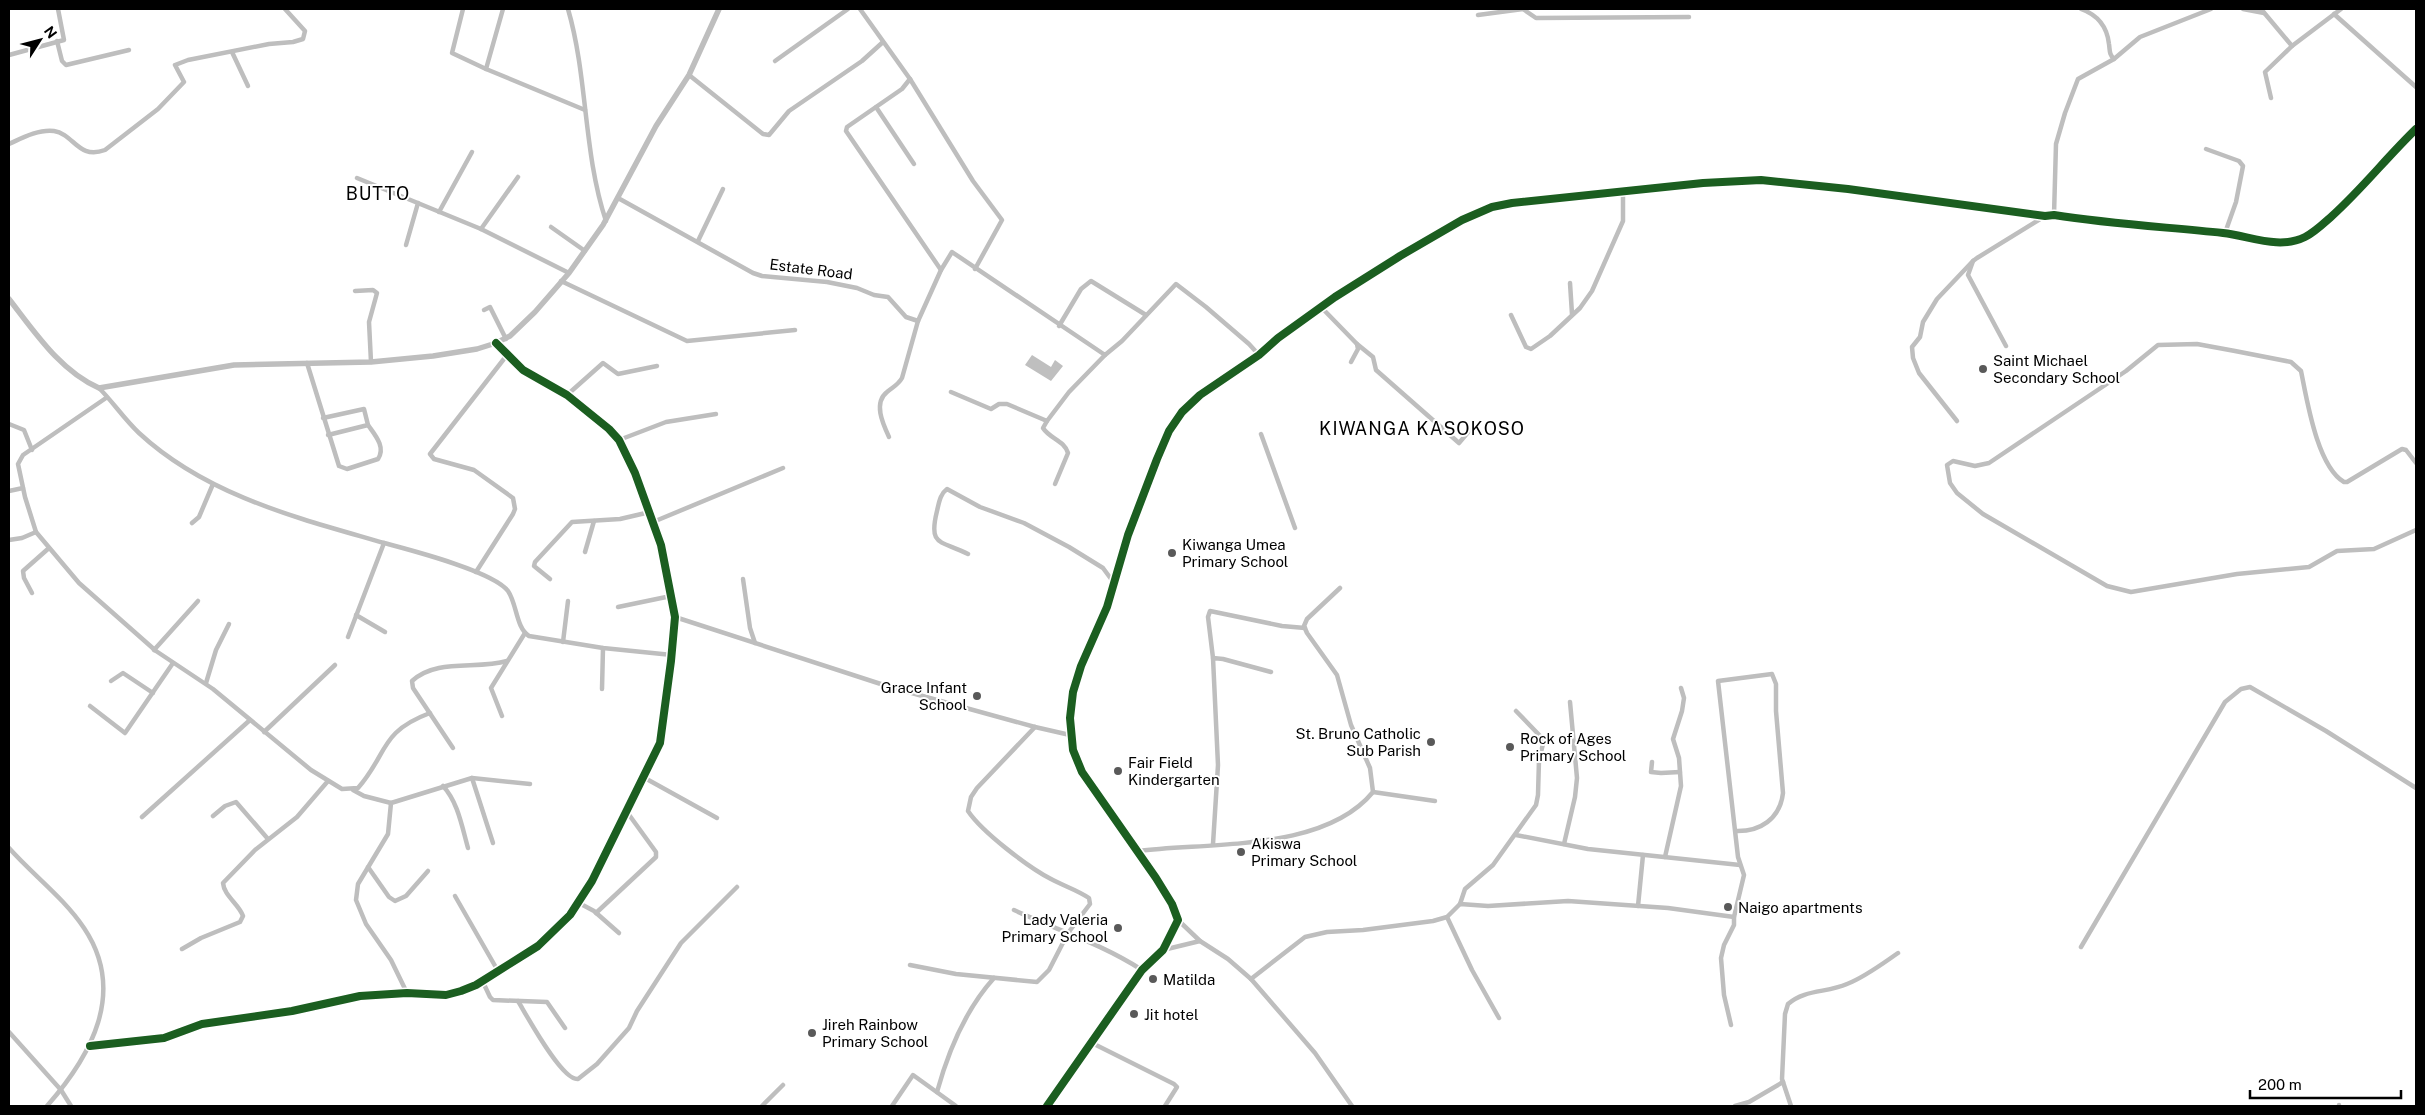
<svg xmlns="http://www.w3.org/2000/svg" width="2425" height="1115" viewBox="0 0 2425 1115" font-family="'Public Sans',sans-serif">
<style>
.water{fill:#bfbfbf}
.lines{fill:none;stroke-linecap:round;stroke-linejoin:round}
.minor{stroke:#bebebe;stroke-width:4.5}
.tertiary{stroke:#bebebe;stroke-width:5.5}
.cycleway-casing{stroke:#fff;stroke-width:11}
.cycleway{stroke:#1b5e20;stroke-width:8}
.poi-dot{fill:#595959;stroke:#fff;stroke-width:2}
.labels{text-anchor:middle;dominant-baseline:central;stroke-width:4;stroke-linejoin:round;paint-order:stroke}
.street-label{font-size:15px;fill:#000;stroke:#fff}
.poi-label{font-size:15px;fill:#000;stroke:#fff;text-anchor:start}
.quarter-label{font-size:18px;letter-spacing:1px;fill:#000;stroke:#fff}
</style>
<rect width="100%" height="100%" fill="#fff"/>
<path class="water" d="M 1032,355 L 1051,367 L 1055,360 L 1063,366 L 1051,381 L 1025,365 Z"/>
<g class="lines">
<g class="minor">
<path d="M 463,9 L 452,53 L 486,69"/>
<path d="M 503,9 L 486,69 L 585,110"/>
<path d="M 568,9 C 588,78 583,152 606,221"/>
<path d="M 860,9 L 910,79 L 973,181 L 1002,220 L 975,269"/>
<path d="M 2081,9 C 2098,15 2107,26 2109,44 C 2110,51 2109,54 2114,59"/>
<path d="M 2243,9 L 2264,13"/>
<path d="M 2261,9 L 2292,46"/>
<path d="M 2334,14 L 2416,87"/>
<path d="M 1478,15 L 1523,9 L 1536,18 L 1689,17"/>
<path d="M 57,41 L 62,61 L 66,65 L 129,50"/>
<path d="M 232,52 L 248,86"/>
<path d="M 9,55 L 64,40 L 58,9"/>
<path d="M 775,61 L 848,9"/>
<path d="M 689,75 L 763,134 L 769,135 L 789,111 L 862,61 L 883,42"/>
<path d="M 910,79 L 902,89 L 847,127 L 846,131 L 941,270 L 952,252 L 1105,355 L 1122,341 L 1176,284 L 1206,307 L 1249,344 L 1259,355"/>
<path d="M 2271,98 L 2265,72 L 2292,46 L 2341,9"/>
<path d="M 876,107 L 914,164"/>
<path d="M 9,144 C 22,138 39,129 54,131 C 74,134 78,160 105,150 L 158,109 L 184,82 L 175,65 L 188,60 L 269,44 L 293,42 L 303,39 L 305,31 L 285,9"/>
<path d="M 2206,149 L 2239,161 L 2243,166 L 2236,202 L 2225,233"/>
<path d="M 357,178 L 481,229 L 569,273"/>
<path d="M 618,198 L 753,273 L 762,276 L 827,282 L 857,288 L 874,295 L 888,297 L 906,317 L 918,321"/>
<path d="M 439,212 L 472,152"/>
<path d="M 2054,215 L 2056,144 L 2065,113 L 2078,79 L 2114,59 L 2140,37 L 2211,9"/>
<path d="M 551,227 L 585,251"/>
<path d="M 481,229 L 518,177"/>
<path d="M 698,241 L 723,189"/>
<path d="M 406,245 L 418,203"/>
<path d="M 561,281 L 687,341 L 795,330"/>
<path d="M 1570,283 L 1572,314"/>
<path d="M 355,291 L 373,290 L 377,293 L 369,322 L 371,362"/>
<path d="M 1321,307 L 1357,344 L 1358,349 L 1351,362"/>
<path d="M 484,310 L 490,307 L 506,339"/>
<path d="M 1511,315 L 1526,347 L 1531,349 L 1550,336 L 1580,308 L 1592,291 L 1623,221 L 1623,192"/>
<path d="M 1059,326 L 1081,289 L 1091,281 L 1146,315"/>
<path d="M 1357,344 L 1373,357 L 1376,370 L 1459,443 L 1470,430"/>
<path d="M 2006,346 L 1968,275 L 1973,261 L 1977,258 L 2045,216"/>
<path d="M 307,363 L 339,466 L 347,469 L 378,459 C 386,447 375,435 368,425"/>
<path d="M 99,388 C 113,402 124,419 139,433 C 207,496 298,518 384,543"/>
<path d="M 951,392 L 991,409 L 999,404 L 1007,404 L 1047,421 L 1069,392 L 1105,355"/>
<path d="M 567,395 L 603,363 L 618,374 L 657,366"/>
<path d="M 106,398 L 23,455 L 18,464 L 25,497 L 36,532 L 79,583 L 156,651 L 213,689 L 311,770 L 342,789 L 358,788 C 388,754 379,732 430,713"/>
<path d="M 323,418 L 364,409 L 368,425 L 328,435"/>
<path d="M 1047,421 L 1043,428 C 1050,439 1064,440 1068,453 L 1055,484"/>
<path d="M 1957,421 L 1919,373 L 1913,358 L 1912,347 L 1920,337 L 1923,322 L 1937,299 L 1973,261"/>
<path d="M 9,424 L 24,430 L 32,450"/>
<path d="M 1261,434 L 1295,528"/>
<path d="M 889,437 C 883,424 873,403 887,392 C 893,387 898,385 902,378 L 918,321 L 941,270"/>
<path d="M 619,440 L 666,422 L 716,414"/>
<path d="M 2416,463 L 2406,450 L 2402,449 L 2347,482 L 2344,482 C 2317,466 2307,400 2301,371 L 2291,362 L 2235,351 L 2197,344 L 2158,345 L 2126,371 L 1989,463 L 1975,466 L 1953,461 L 1947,465 L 1950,483 L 1957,493 L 1983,514 L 2107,586 L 2131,592 L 2237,574 L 2309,567 L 2337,551 L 2374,549 L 2416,530"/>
<path d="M 9,491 L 23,488"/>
<path d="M 653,522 L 783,468"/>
<path d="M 192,523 L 199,517 L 213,484"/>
<path d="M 9,540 L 22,538 L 36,532"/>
<path d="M 585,552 L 594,521"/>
<path d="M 968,554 C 941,540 928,547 937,511 C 939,503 940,494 947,489 L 980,507 L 1024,523 L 1069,547 L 1103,568 L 1114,583"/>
<path d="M 476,572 L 513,514 L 515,509 L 513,498 L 474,470 L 434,459 L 430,454 L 507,355"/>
<path d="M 550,579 L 534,566 L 535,562 L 572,522 L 620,519 L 650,512"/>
<path d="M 743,579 L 750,628 L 755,643"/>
<path d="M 32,593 L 24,578 L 23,571 L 49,548"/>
<path d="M 618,607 L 671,596"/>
<path d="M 356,615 L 385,632"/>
<path d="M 675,617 L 890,687 L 1035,727 L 1070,735"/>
<path d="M 348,637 L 384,543 C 410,550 493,571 508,591 C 517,604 516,628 529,636 L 603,648 L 672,655"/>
<path d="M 563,642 L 568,601"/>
<path d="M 154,650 L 198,601"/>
<path d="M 1213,658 L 1208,617 L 1210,611 L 1282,626 L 1305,628"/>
<path d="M 111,681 L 123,673 L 153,693"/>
<path d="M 206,683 L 216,650 L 229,624"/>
<path d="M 602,689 L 603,648"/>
<path d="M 90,706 L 125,733 L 173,663"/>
<path d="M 502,716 L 491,688 L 525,633"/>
<path d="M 264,732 L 335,665"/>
<path d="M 453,748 L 413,688 L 412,681 C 437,658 476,670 507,661"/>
<path d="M 1652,762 L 1651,772 L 1661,773 L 1680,772"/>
<path d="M 643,777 L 717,818"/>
<path d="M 472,778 L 493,843"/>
<path d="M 443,786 C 458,802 462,827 468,848"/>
<path d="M 353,790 L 364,796 L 391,803"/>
<path d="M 1373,792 L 1435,801"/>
<path d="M 213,816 L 225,806 L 236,802 L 268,839"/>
<path d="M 142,817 L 250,720"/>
<path d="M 1516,835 L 1588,849 L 1740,865"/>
<path d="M 1213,844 L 1218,765 L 1213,658 L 1223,659 L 1271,672"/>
<path d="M 1564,844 L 1575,797 L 1577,778 L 1570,702"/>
<path d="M 9,848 C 33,875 64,898 84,928 C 127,992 91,1056 47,1106"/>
<path d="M 1138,851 C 1209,842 1324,852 1373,792 L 1370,768 L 1351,725 L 1337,675 L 1307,633 L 1304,626 L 1307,619 L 1340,588"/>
<path d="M 1665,857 L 1681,786 L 1679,758 L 1673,739 L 1682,711 L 1684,698 L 1681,688"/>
<path d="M 368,867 L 389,897 L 395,901 L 406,896 L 428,871"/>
<path d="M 455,896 L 498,971"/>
<path d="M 579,903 L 594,911 L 619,933"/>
<path d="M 1460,904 L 1465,889 L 1493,865 L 1536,805 L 1538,795 L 1539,760 L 1544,740 L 1516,711"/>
<path d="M 1638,906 L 1643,855"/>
<path d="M 1014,910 C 1057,930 1102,944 1142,970"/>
<path d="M 596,913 L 656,857 L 656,852 L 627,812"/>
<path d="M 1447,917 L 1472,970 L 1499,1018"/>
<path d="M 1178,920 L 1200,941 L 1228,959 L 1251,979 L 1315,1053 L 1352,1106"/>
<path d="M 2081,947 L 2225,702 L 2241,689 L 2250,687 L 2326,731 L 2416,788"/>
<path d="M 182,949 L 201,938 L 240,922 L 243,916 C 239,904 224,896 223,883 L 255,850 L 297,817 L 328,781"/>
<path d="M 1163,950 L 1200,941"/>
<path d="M 910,965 L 956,974 L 1037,982 L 1049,970 L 1068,933 L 1090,904 L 1089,898 C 1077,890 1064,886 1051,879 C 1028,867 982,832 968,811 L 971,797 L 977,788 L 1035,727"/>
<path d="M 1251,979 L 1305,937 L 1327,932 L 1363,930 L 1433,921 L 1447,917 L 1460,904 L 1488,906 L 1568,901 L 1668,908 L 1734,917"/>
<path d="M 482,980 L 490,997 L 493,1000 L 547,1002 L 565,1028"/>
<path d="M 407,993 L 391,960 L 366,924 L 356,900 L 358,884 L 388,834 L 391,803 L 472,778 L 530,784"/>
<path d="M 518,1001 C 527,1016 562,1081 578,1079 L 597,1064 L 629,1028 L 637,1011 L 681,943 L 737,887"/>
<path d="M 1731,1025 L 1724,995 L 1721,958 L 1724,945 L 1734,925 L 1734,917 L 1744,875 L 1738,857 L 1718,681 L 1772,674 L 1776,684 L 1776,711 L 1783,793 C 1780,819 1760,832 1735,831"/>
<path d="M 9,1032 L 61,1090 L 71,1106"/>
<path d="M 1090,1042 L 1174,1084 L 1177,1087 L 1165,1106"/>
<path d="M 90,1046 L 164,1038 L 202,1024 L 292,1011 L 360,996 L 407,993 L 446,995 L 461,991 L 476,985 L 538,946 L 570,915 L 592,881 L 660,743 L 671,661 L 675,617 L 661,545 L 635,473 L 619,440 L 609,429 L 567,395 L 523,370 L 496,343"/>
<path d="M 937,1092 C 948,1052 966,1009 994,978"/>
<path d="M 2339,1105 L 2339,1106"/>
<path d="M 762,1106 L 783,1085"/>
<path d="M 892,1106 L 913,1075 L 956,1106"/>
<path d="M 1047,1106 L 1142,970 L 1163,950 L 1178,920 L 1172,904 L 1156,878 L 1082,772 L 1073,750 L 1070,718 L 1073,692 L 1081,666 L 1107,607 L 1128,535 L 1157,459 L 1169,431 L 1182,412 L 1200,395 L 1259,355 L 1278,338 L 1335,297 L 1400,256 L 1462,220 L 1492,207 L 1512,203 L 1703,183 L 1761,180 L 1848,189 L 2045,216 L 2054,215 C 2110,224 2167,227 2223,233 C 2250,236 2279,250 2305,237 C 2315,232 2324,223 2332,216 C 2362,189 2387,157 2416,129"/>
<path d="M 1735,1106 L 1749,1102 L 1783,1082"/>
<path d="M 1791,1106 L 1782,1079 L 1785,1014 L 1788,1004 C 1805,989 1827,993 1847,984 C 1865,977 1882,964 1898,953"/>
</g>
<path class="tertiary" d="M 9,299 C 34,331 60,371 99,388 L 234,365 L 371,362 L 433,356 L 477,349 L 496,343 L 510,336 L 535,312 L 569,273 L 603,225 L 656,126 L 689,75 L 719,9"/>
<defs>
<g id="cycleway">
<path d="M 90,1046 L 164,1038 L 202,1024 L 292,1011 L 360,996 L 407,993 L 446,995 L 461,991 L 476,985 L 538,946 L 570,915 L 592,881 L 660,743 L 671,661 L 675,617 L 661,545 L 635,473 L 619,440 L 609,429 L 567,395 L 523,370 L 496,343"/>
<path d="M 1047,1106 L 1142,970 L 1163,950 L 1178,920 L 1172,904 L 1156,878 L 1082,772 L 1073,750 L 1070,718 L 1073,692 L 1081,666 L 1107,607 L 1128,535 L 1157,459 L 1169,431 L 1182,412 L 1200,395 L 1259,355 L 1278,338 L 1335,297 L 1400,256 L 1462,220 L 1492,207 L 1512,203 L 1703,183 L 1761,180 L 1848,189 L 2045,216 L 2054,215 C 2110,224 2167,227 2223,233 C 2250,236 2279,250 2305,237 C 2315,232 2324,223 2332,216 C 2362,189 2387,157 2416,129"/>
</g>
</defs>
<use href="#cycleway" class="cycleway-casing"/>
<use href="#cycleway" class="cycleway"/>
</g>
<g class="poi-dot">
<circle cx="1983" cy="369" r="5"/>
<circle cx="1172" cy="553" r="5"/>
<circle cx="977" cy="696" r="5"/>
<circle cx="1431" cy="742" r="5"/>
<circle cx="1510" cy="747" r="5"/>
<circle cx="1118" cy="771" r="5"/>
<circle cx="1241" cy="852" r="5"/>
<circle cx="1728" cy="907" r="5"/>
<circle cx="1118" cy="928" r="5"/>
<circle cx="1153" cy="979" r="5"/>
<circle cx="1134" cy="1014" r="5"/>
<circle cx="812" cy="1033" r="5"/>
</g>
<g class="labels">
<g class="street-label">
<text transform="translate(811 269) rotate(7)">Estate Road</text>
</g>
<g class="poi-label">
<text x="1993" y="360">Saint Michael<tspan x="1993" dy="17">Secondary School</tspan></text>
<text x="1182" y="544">Kiwanga Umea<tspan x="1182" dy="17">Primary School</tspan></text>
<text x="967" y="687" text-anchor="end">Grace Infant<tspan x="967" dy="17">School</tspan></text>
<text x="1421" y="733" text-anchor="end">St. Bruno Catholic<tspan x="1421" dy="17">Sub Parish</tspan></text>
<text x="1520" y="738">Rock of Ages<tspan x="1520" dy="17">Primary School</tspan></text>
<text x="1128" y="762">Fair Field<tspan x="1128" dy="17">Kindergarten</tspan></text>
<text x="1251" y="843">Akiswa<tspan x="1251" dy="17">Primary School</tspan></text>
<text x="1738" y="907">Naigo apartments</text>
<text x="1108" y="919" text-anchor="end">Lady Valeria<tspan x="1108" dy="17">Primary School</tspan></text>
<text x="1163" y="979">Matilda</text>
<text x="1144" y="1014">Jit hotel</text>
<text x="822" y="1024">Jireh Rainbow<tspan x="822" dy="17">Primary School</tspan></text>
</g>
<g class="quarter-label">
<text x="378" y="193">BUTTO</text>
<text x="1422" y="428">KIWANGA KASOKOSO</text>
</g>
</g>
<rect width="2425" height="1115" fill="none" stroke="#000000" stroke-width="20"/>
<g transform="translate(40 40) rotate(54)" stroke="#ffffff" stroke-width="4" paint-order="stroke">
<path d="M0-4L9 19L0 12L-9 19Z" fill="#000000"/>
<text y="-8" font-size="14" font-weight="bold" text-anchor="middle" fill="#000000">N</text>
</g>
<path d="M2250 1090v8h151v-8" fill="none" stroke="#000000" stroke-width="2.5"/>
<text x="2258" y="1090" font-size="15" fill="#000000" stroke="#ffffff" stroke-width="4" paint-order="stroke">200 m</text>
</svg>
